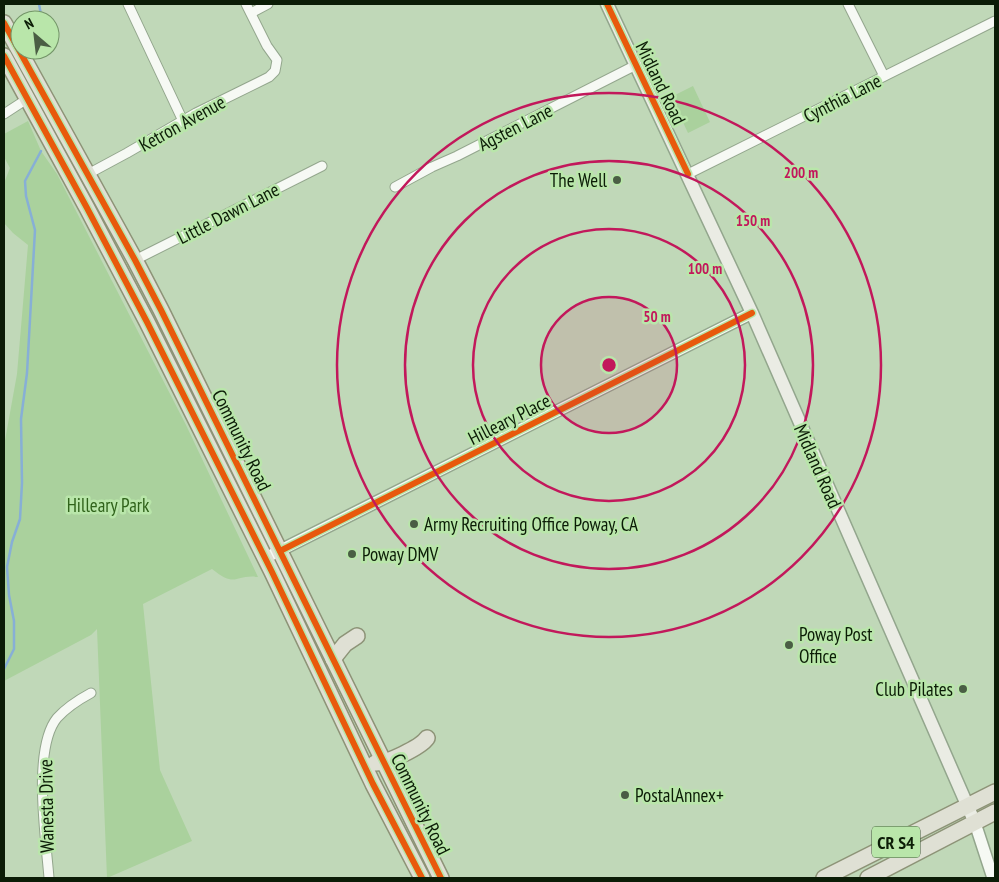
<svg xmlns="http://www.w3.org/2000/svg" width="999" height="882" viewBox="0 0 999 882" font-family="'PT Sans Narrow',sans-serif">
<style>
.green{fill:#aad19d}
.lines{fill:none;stroke-linecap:round;stroke-linejoin:round}
.stream{stroke:#87afd6;stroke-width:2.5}
.minor-casing{stroke:#93a68d;stroke-width:11}
.tertiary-casing{stroke:#93a68d;stroke-width:14}
.secondary-casing{stroke:#93a68d;stroke-width:15}
.primary-casing{stroke:#8d9377;stroke-width:18}
.minor{stroke:#f6f9f4;stroke-width:9}
.tertiary{stroke:#f6f9f4;stroke-width:11}
.secondary{stroke:#eaece4;stroke-width:12}
.primary{stroke:#dfe0d4;stroke-width:15}
.cycleway-casing{stroke:#b9e6aa;stroke-width:9}
.cycleway{stroke:#e8590c;stroke-width:6}
.ring{fill:none;stroke:#c2185b;stroke-width:2.5}
.poi-dot{fill:#4a5e44;stroke:#b9e6aa;stroke-width:2}
.labels{text-anchor:middle;dominant-baseline:central;stroke-width:5;stroke-linejoin:round;paint-order:stroke}
.shield{fill:#b9e6aa;stroke:#3f5937;stroke-width:1}
.shield-label{font-size:18px;font-weight:bold;fill:#0b1c06}
.street-label{font-size:19px;fill:#0b1c06;stroke:#b9e6aa}
.poi-label{font-size:19px;fill:#0b1c06;stroke:#b9e6aa;text-anchor:start}
.park-label{font-size:19px;fill:#30631b;stroke:#b9e6aa}
.centre{fill:#c2185b;stroke:#b9e6aa;stroke-width:2.5}
.ring-label{font-size:15px;text-anchor:middle;font-weight:bold;fill:#c2185b;stroke:#b9e6aa;stroke-width:5;stroke-linejoin:round;paint-order:stroke}
</style>
<rect width="100%" height="100%" fill="#c0d8b8"/>
<g class="green">
<path d="M 693,86 L 710,122 L 688,133 L 671,97 Z"/>
<path d="M 28,121 L 41,151 L 57,174 L 186,425 L 258,577 C 234,574 237,589 212,569 L 143,604 L 160,770 L 192,841 L 107,878 L 97,629 L 91,635 L 4,681 L 4,446 L 17,374 L 28,245 L 13,233 L 4,223 L 4,183 L 10,168 L 4,157 L 4,134 Z"/>
</g>
<g class="lines">
<g class="stream">
<path d="M 39,4 L 42,20"/>
<path d="M 4,669 L 14,649 L 14,621 L 9,595 L 7,567 L 12,542 L 20,519 L 22,483 L 21,419 L 27,373 L 35,230 L 26,196 L 25,181 L 41,151"/>
</g>
<defs>
<g id="minor">
<path d="M 128,4 L 183,121"/>
<path d="M 848,4 L 884,76"/>
<path d="M 251,13 L 268,4"/>
<path d="M 4,114 L 27,99"/>
<path d="M 88,174 L 127,153 L 196,113 L 269,77 L 275,71 L 277,60 L 267,46 L 246,4"/>
<path d="M 688,174 L 995,21"/>
<path d="M 395,187 L 432,167 L 457,156 L 636,65"/>
<path d="M 135,260 L 322,166"/>
<path d="M 49,878 C 46,839 32,749 57,718 C 67,707 78,700 91,693"/>
</g>
<g id="tertiary">
<path d="M 273,554 L 752,313"/>
<path d="M 975,823 L 993,878"/>
</g>
<path id="secondary" d="M 607,4 L 752,313 L 975,823"/>
<g id="primary">
<path d="M 4,23 L 135,260 L 161,310 L 441,878"/>
<path d="M 4,56 L 87,208 L 147,322 L 272,572 L 373,784 L 422,878"/>
<path d="M 333,659 L 345,644 L 357,636"/>
<path d="M 375,763 C 386,764 421,747 427,738"/>
<path d="M 824,878 L 995,792"/>
<path d="M 868,878 L 995,812"/>
</g>
</defs>
<use href="#minor" class="minor-casing"/>
<use href="#tertiary" class="tertiary-casing"/>
<use href="#secondary" class="secondary-casing"/>
<use href="#primary" class="primary-casing"/>
<use href="#minor" class="minor"/>
<use href="#tertiary" class="tertiary"/>
<use href="#secondary" class="secondary"/>
<use href="#primary" class="primary"/>
<defs>
<g id="cycleway">
<path d="M 607,4 L 688,174"/>
<path d="M 4,23 L 135,260 L 161,310 L 441,878"/>
<path d="M 4,56 L 87,208 L 147,322 L 272,572 L 373,784 L 422,878"/>
<path d="M 280,551 L 752,313"/>
</g>
</defs>
<use href="#cycleway" class="cycleway-casing"/>
<use href="#cycleway" class="cycleway"/>
</g>
<circle cx="609" cy="365" r="68" fill="#c2185b" fill-opacity=".12"/>
<g class="ring">
<circle cx="609" cy="365" r="68"/>
<circle cx="609" cy="365" r="136"/>
<circle cx="609" cy="365" r="204"/>
<circle cx="609" cy="365" r="272"/>
</g>
<g class="poi-dot">
<circle cx="617" cy="180" r="5"/>
<circle cx="414" cy="524" r="5"/>
<circle cx="352" cy="554" r="5"/>
<circle cx="789" cy="645" r="5"/>
<circle cx="963" cy="689" r="5"/>
<circle cx="625" cy="795" r="5"/>
</g>
<g class="labels">
<rect class="shield" x="872" y="826.5" width="48" height="31" rx="4"/>
<g class="shield-label">
<text x="896" y="842">CR S4</text>
</g>
<g class="street-label">
<text transform="translate(661 83) rotate(64)">Midland Road</text>
<text transform="translate(842 98) rotate(-27)">Cynthia Lane</text>
<text transform="translate(182 123) rotate(-29)">Ketron Avenue</text>
<text transform="translate(515 127) rotate(-27)">Agsten Lane</text>
<text transform="translate(228 213) rotate(-27)">Little Dawn Lane</text>
<text transform="translate(509 419) rotate(-27)">Hilleary Place</text>
<text transform="translate(242 440) rotate(64)">Community Road</text>
<text transform="translate(818 466) rotate(66)">Midland Road</text>
<text transform="translate(421 804) rotate(64)">Community Road</text>
<text transform="translate(46 806) rotate(-91)">Wanesta Drive</text>
</g>
<g class="poi-label">
<text x="607" y="180" text-anchor="end">The Well</text>
<text x="424" y="524">Army Recruiting Office Poway, CA</text>
<text x="362" y="554">Poway DMV</text>
<text x="799" y="634">Poway Post<tspan x="799" dy="22">Office</tspan></text>
<text x="953" y="689" text-anchor="end">Club Pilates</text>
<text x="635" y="795">PostalAnnex+</text>
</g>
<g class="park-label">
<text x="108" y="505">Hilleary Park</text>
</g>
</g>
<circle cx="609" cy="365" r="8" class="centre"/>
<g class="ring-label">
<text x="801" y="178">200 m</text>
<text x="753" y="226">150 m</text>
<text x="705" y="274">100 m</text>
<text x="657" y="322">50 m</text>
</g>
<rect width="999" height="882" fill="none" stroke="#0b1c06" stroke-width="10"/>
<g transform="translate(35 35) rotate(332)"><circle r="24" fill="#b9e6aa" stroke="#739568"/>
<path d="M0-4L9 19L0 12L-9 19Z" fill="#4a5e44"/>
<text y="-8" font-size="14" font-weight="bold" text-anchor="middle" fill="#0b1c06">N</text>
</g>
</svg>
